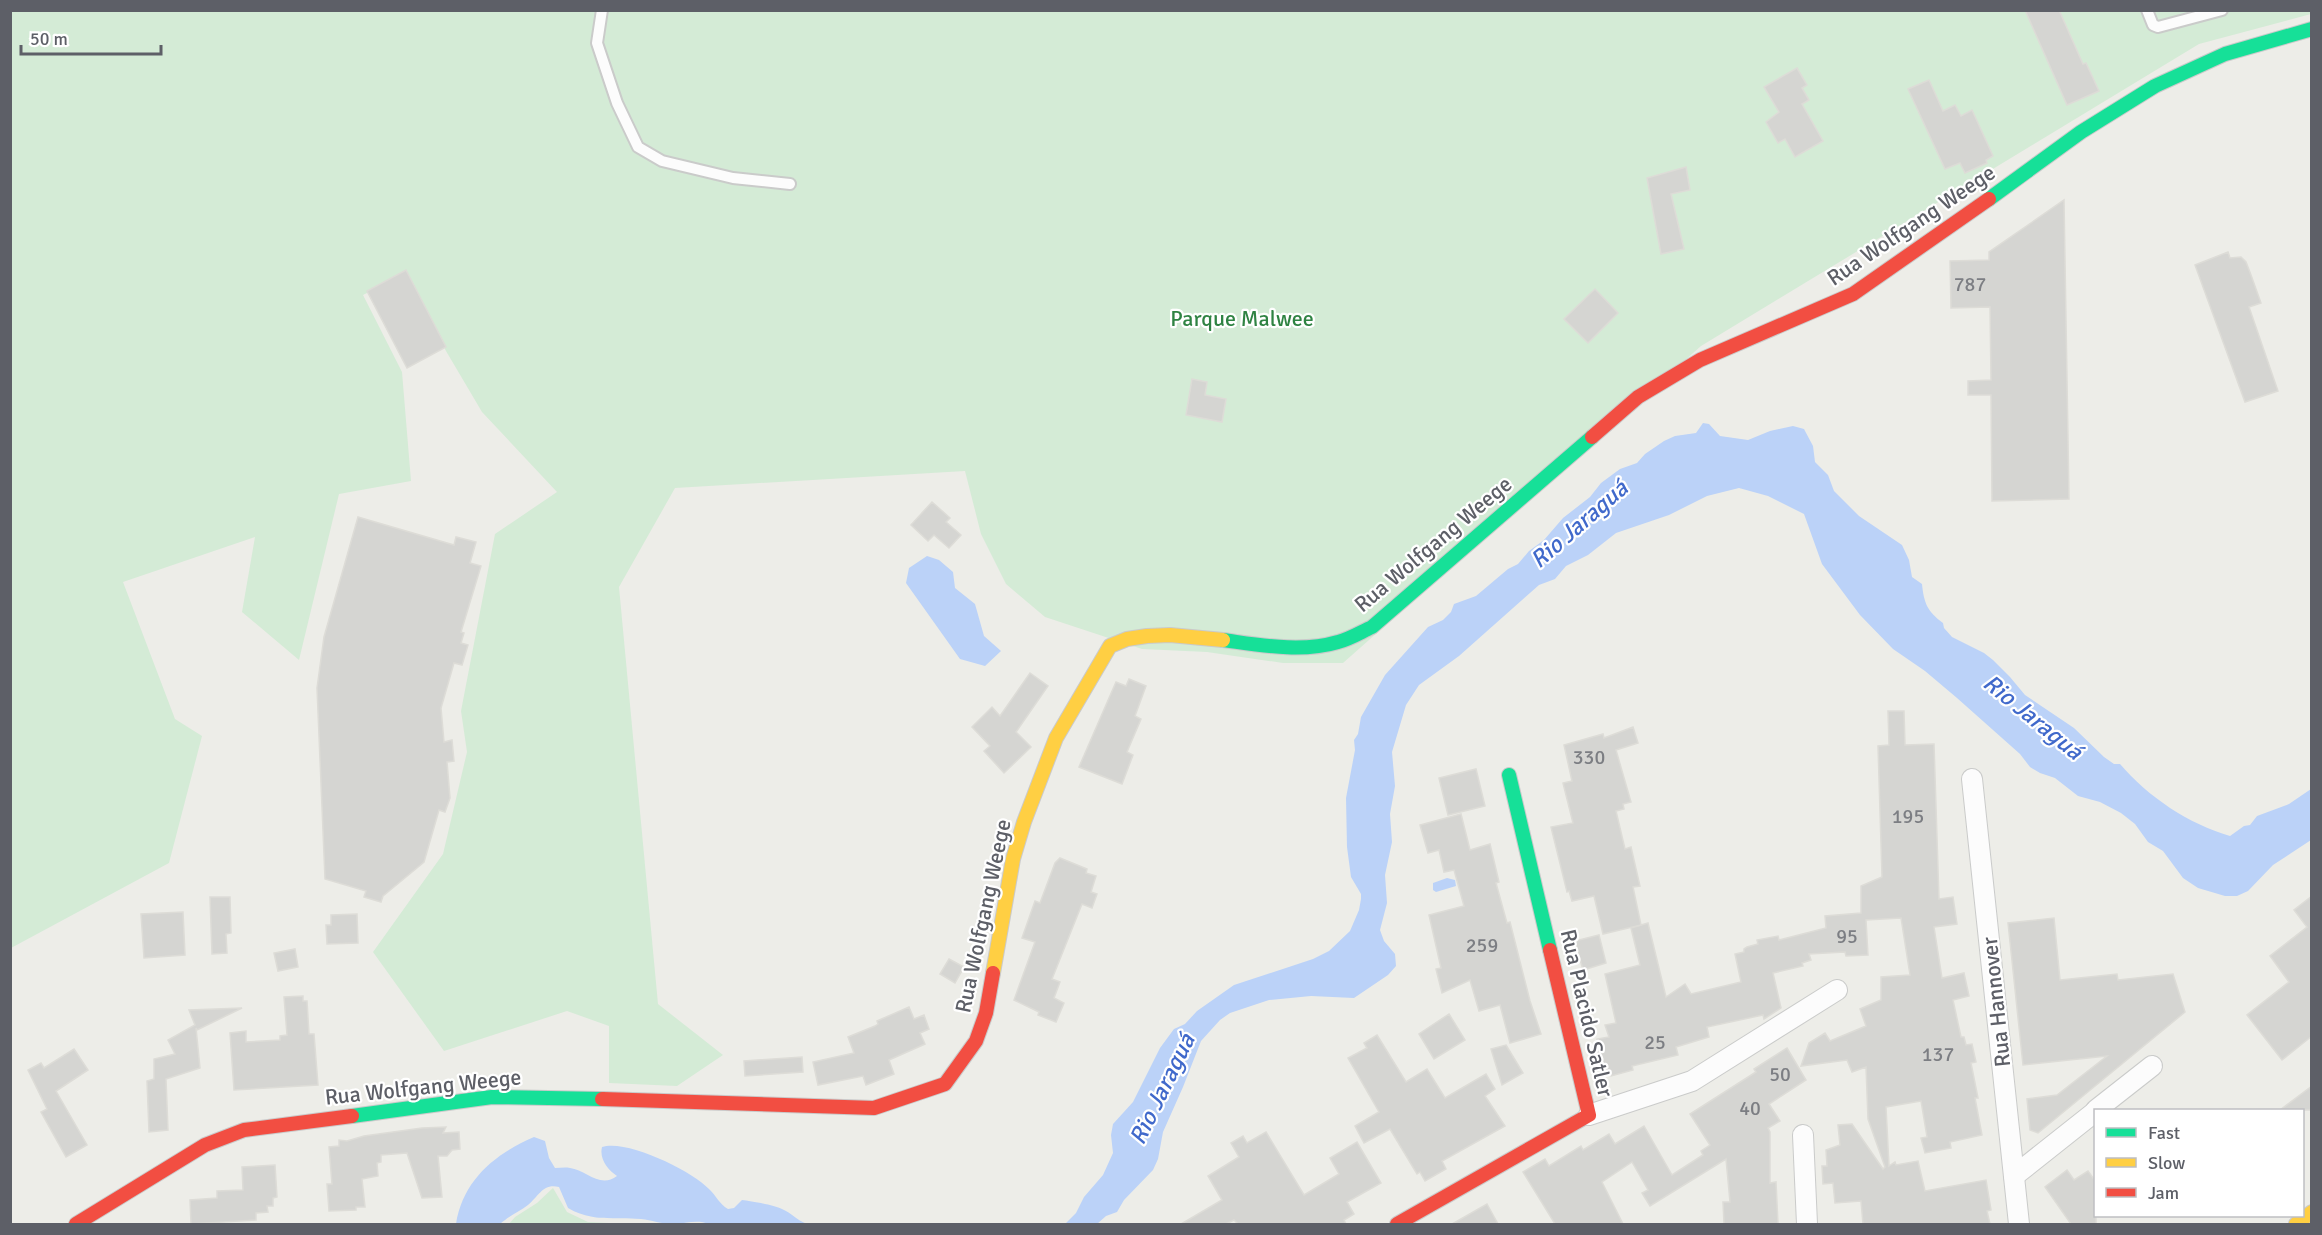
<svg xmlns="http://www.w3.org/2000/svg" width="2322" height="1235" viewBox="0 0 2322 1235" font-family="Signika,sans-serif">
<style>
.green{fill:#d4ebd6}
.water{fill:#bbd2f8}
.building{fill:#d5d5d2;stroke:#dddcd7;stroke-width:1.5}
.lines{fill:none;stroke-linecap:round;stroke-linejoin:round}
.lane-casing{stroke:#cacbca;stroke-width:14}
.street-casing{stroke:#cacbca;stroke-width:22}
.fast-casing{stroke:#cacaca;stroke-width:16}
.slow-casing{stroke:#cacaca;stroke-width:16}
.jam-casing{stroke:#cacaca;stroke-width:16}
.lane{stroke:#fcfcfc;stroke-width:10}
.street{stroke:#fcfcfc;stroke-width:20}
.fast{stroke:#16e098;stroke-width:14}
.slow{stroke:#ffcf43;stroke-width:14}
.jam{stroke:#f24e42;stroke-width:14}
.labels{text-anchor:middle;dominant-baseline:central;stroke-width:4.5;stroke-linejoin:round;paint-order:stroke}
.number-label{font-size:20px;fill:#7c7e83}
.street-label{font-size:22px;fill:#5d5f67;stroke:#fff}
.park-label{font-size:22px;fill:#2f8343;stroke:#fff}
.water-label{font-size:24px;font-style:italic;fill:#4069cb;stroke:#fff}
</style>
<rect width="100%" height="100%" fill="#edede8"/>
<g class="green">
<path d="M 11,11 L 2311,11 L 2311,14 L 2199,44 L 1701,346 L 1343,663 L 1283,663 L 1207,652 L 1142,649 L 1045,617 L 1006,584 L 981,534 L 965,471 L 675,488 L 619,587 L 658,1004 L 723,1055 L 677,1086 L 609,1083 L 609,1026 L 567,1011 L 444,1051 L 373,952 L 443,854 L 467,752 L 461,711 L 495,534 L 557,492 L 482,412 L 446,351 L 406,273 L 363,295 L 402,372 L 411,481 L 339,494 L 299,660 L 242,612 L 255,537 L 123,582 L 175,719 L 202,736 L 169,863 L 11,948 Z"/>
<path d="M 553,1188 L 567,1212 L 588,1222 L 629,1224 L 509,1224 L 515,1217 L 537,1203 Z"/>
</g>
<g class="water">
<path d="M 1703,423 L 1709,424 L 1720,436 L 1748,440 L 1770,431 L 1793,426 L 1804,429 L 1813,446 L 1815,462 L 1828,475 L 1834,491 L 1859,516 L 1902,545 L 1909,560 L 1912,577 L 1922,584 C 1924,603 1927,611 1943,623 L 1944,628 L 1952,637 L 1984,653 L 1993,660 L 2010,677 L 2025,695 L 2074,728 L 2104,757 L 2114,764 L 2120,764 C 2148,797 2189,824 2230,836 L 2244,826 L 2250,825 L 2257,816 L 2289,804 L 2311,789 L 2311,840 L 2273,865 L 2248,891 L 2237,896 L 2225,896 L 2198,888 L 2183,878 L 2163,851 L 2148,842 L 2135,824 L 2121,813 L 2100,802 L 2078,796 L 2055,778 L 2040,773 L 2030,767 L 2020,754 L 1957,698 L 1925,671 L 1893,649 L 1860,615 L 1822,564 L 1804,514 L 1768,496 L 1739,488 L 1707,496 L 1669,515 L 1616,533 L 1588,555 L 1566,566 L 1555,579 L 1539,585 L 1459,656 L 1419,685 L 1406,705 L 1392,752 L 1395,786 L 1390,814 L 1392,842 L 1385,875 L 1387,903 L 1380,930 L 1384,941 L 1395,954 L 1396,966 L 1388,975 L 1354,998 L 1311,996 L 1269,1000 L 1230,1013 L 1220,1020 L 1201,1041 L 1183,1087 L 1163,1132 L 1158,1159 L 1153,1170 L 1124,1200 L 1117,1212 L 1106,1216 L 1097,1224 L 1065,1224 L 1076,1213 L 1084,1197 L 1103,1175 L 1113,1153 L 1111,1135 L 1113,1124 L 1133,1102 L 1160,1048 L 1174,1029 L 1185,1024 L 1197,1011 L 1234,985 L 1313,959 L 1329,951 L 1350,931 L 1359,910 L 1361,899 L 1361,894 L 1351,877 L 1347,847 L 1346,798 L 1355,750 L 1354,740 L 1358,734 L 1361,717 L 1385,675 L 1428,627 L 1443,620 L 1451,612 L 1454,604 L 1476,596 L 1508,569 L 1518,564 L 1529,551 L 1544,540 L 1563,518 L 1590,497 L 1601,483 L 1620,469 L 1637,463 L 1645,454 L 1664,441 L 1675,436 L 1696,433 Z"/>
<path d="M 927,556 L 939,560 L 953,572 L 955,588 L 975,604 L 984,636 L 1001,651 L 985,666 L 960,659 L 906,583 L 909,568 Z"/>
<path d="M 1447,878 L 1455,880 L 1456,886 L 1436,892 L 1433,890 L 1433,883 Z"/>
<path d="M 534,1137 L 545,1141 L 549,1158 L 555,1168 C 560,1168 565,1167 570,1168 C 586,1170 600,1189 617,1176 C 608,1170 599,1159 602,1147 C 627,1139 692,1171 709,1189 C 716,1195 719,1204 728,1209 L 734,1208 L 742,1200 C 751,1201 774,1205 782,1209 C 792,1213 796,1220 807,1224 L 709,1224 C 696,1219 686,1224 673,1224 C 661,1224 652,1220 641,1219 C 613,1216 594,1223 568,1208 L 559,1187 C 543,1183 539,1196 528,1205 C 519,1212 510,1215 500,1224 L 456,1224 C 463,1180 495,1154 534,1137 Z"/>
</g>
<g class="building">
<path d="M 2025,10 L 2059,10 L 2083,64 L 2086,63 L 2099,91 L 2067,105 Z"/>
<path d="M 1797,68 L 1807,85 L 1802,88 L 1809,100 L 1802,104 L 1823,141 L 1795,157 L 1785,139 L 1778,143 L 1766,122 L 1779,112 L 1764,87 Z"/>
<path d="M 1929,80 L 1943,111 L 1955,105 L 1961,116 L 1972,110 L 1993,156 L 1986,160 L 1987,163 L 1965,173 L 1960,163 L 1945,169 L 1908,89 Z"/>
<path d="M 1686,167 L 1690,190 L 1671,194 L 1684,249 L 1661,254 L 1647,178 Z"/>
<path d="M 2064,200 L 2069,499 L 1992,501 L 1991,395 L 1968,395 L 1968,381 L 1991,380 L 1990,307 L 1951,308 L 1950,261 L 1989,260 L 1989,252 Z"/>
<path d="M 2228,252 L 2230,258 L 2241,257 L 2246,262 L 2251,275 L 2261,303 L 2249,307 L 2278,391 L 2245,402 L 2195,265 Z"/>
<path d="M 406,270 L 446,347 L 407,368 L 367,291 Z"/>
<path d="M 1595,289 L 1618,313 L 1588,343 L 1564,319 Z"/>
<path d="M 1192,379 L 1207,382 L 1205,395 L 1226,399 L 1222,422 L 1186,415 Z"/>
<path d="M 932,502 L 950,518 L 946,522 L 961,535 L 949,548 L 934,535 L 928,541 L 911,525 Z"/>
<path d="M 358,517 L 454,545 L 456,537 L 476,542 L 470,563 L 481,566 L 461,632 L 464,633 L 461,643 L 468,645 L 462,665 L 454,663 L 441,708 L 444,742 L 452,740 L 454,761 L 447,762 L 450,798 L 445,812 L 439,810 L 424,862 L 383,896 L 381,902 L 364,897 L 366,891 L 325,879 L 317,688 L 324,637 Z"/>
<path d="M 1030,673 L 1048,686 L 1016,732 L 1031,747 L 1004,773 L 984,751 L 990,746 L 972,727 L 992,707 L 1000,716 Z"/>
<path d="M 1129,679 L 1146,686 L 1135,716 L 1141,719 L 1127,752 L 1133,755 L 1122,784 L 1079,767 L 1116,682 L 1126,686 Z"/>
<path d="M 1888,711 L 1904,711 L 1905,745 L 1934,744 L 1939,899 L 1953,897 L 1957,924 L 1934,927 L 1942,978 L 1964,973 L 1969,996 L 1953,1000 L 1961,1037 L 1964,1037 L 1966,1045 L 1972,1044 L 1976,1062 L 1971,1063 L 1978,1098 L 1975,1098 L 1982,1135 L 1950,1142 L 1951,1148 L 1925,1153 L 1921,1138 L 1927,1137 L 1921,1101 L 1886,1107 L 1889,1166 L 1895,1162 L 1896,1165 L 1918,1161 L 1925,1191 L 1986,1180 L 1991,1210 L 1987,1211 L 1990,1224 L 1863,1224 L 1861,1201 L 1835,1203 L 1833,1183 L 1823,1184 L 1822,1166 L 1827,1166 L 1826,1150 L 1840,1145 L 1838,1125 L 1852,1124 L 1883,1169 L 1885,1167 L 1868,1119 L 1866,1067 L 1852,1072 L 1847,1060 L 1801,1066 L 1809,1043 L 1825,1033 L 1830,1041 L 1866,1026 L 1860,1009 L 1881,1000 L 1881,977 L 1910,975 L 1901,918 L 1866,920 L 1868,955 L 1846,956 L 1845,952 L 1809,954 L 1811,960 L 1802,963 L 1803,966 L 1773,973 L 1781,1008 L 1764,1019 L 1763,1015 L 1707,1027 L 1709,1037 L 1676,1047 L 1678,1055 L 1632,1066 L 1633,1070 L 1611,1076 L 1600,1068 L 1596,1050 L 1599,1049 L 1597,1039 L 1609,1037 L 1605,1025 L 1616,1023 L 1605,974 L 1640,965 L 1631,928 L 1648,923 L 1666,997 L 1685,984 L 1691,994 L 1741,982 L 1735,954 L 1744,952 L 1744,949 L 1747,947 L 1758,944 L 1757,940 L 1778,936 L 1779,940 L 1826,928 L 1825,916 L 1861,913 L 1861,886 L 1882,877 L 1878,746 L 1889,745 Z"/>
<path d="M 1633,727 L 1638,743 L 1616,750 L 1631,802 L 1623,804 L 1624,809 L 1616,811 L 1625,849 L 1631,847 L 1640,886 L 1633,887 L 1641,925 L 1603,934 L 1594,896 L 1572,901 L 1569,891 L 1567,892 L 1551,827 L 1573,823 L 1563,783 L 1572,781 L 1564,745 L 1603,734 L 1604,738 Z"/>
<path d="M 1476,769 L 1485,806 L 1448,815 L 1439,778 Z"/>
<path d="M 1461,814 L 1470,850 L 1490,844 L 1499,882 L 1496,883 L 1507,923 L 1510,922 L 1530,1001 L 1541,1034 L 1510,1043 L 1500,1005 L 1479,1011 L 1470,980 L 1442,993 L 1436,969 L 1441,968 L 1429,915 L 1464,906 L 1454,870 L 1444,872 L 1439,850 L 1428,853 L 1420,825 Z"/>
<path d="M 1060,858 L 1087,869 L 1086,873 L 1096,876 L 1091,892 L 1097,894 L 1092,908 L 1082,904 L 1052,979 L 1060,982 L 1054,998 L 1064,1003 L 1056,1022 L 1038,1015 L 1039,1012 L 1014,1000 L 1035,942 L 1022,938 L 1035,901 L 1040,903 L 1055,863 Z"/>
<path d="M 2312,896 L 2312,1036 L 2282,1060 L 2247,1015 L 2289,982 L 2270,956 L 2307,927 L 2294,910 Z"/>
<path d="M 210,897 L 230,897 L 231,933 L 226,934 L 227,953 L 212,954 Z"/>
<path d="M 183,912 L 185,955 L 144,958 L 141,914 Z"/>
<path d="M 357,914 L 358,943 L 327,944 L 326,925 L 331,925 L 331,915 Z"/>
<path d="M 2054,918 L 2060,980 L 2117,974 L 2118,980 L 2173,974 L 2185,1012 L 2038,1133 L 2030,1130 L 2027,1099 L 2057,1095 L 2107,1056 L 2023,1065 L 2008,923 Z"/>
<path d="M 1599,935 L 1606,963 L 1583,970 L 1575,941 Z"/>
<path d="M 295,949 L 298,967 L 278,971 L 274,953 Z"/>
<path d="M 949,959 L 964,967 L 955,983 L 940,974 Z"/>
<path d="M 303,996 L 303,1001 L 307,1001 L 309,1034 L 314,1034 L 318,1085 L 234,1090 L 230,1033 L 246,1031 L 246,1042 L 280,1040 L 280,1036 L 287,1035 L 284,997 Z"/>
<path d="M 909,1007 L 914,1019 L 924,1015 L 929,1029 L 920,1033 L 925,1044 L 889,1060 L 894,1074 L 866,1085 L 863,1076 L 818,1085 L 813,1062 L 854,1053 L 848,1037 L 875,1026 L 878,1024 L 877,1021 Z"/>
<path d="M 242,1008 L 197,1030 L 196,1028 L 200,1068 L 166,1079 L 168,1130 L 149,1132 L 147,1081 L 154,1079 L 154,1059 L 175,1054 L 168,1040 L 195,1025 L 189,1010 Z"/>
<path d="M 1449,1014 L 1465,1040 L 1434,1059 L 1419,1034 Z"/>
<path d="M 1377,1035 L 1406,1082 L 1427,1069 L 1445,1098 L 1486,1074 L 1495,1089 L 1485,1096 L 1505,1126 L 1442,1161 L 1446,1169 L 1425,1181 L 1420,1172 L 1417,1174 L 1390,1129 L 1364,1143 L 1355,1126 L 1379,1112 L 1348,1058 L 1367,1048 L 1364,1043 Z"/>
<path d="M 1506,1045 L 1523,1073 L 1502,1085 L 1491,1049 Z"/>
<path d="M 1787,1048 L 1806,1080 L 1769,1104 L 1780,1121 L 1768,1128 L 1770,1132 L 1770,1183 L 1776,1182 L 1778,1224 L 1724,1224 L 1723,1202 L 1730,1202 L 1726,1159 L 1650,1206 L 1642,1193 L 1648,1190 L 1632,1162 L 1602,1182 L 1623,1224 L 1555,1224 L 1523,1172 L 1545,1159 L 1549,1166 L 1581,1146 L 1583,1150 L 1609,1134 L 1615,1144 L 1644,1126 L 1672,1175 L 1703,1155 L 1701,1151 L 1710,1145 L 1690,1114 L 1756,1072 L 1754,1069 Z"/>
<path d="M 74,1049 L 88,1070 L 56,1091 L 87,1145 L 66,1157 L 41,1112 L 47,1109 L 28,1070 L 41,1063 L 44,1068 Z"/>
<path d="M 802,1057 L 803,1072 L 745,1076 L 744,1061 Z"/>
<path d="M 2312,1086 L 2312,1110 L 2280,1110 Z"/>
<path d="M 446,1127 L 443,1133 L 459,1132 L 460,1149 L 452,1150 L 447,1156 L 438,1156 L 442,1197 L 422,1198 L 407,1153 L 381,1155 L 381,1162 L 377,1163 L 378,1176 L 362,1179 L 365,1207 L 356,1207 L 356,1210 L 329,1211 L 327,1184 L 332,1184 L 329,1147 L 339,1146 L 339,1140 L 347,1141 L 364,1136 L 422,1128 Z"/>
<path d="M 1266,1132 L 1304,1195 L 1339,1174 L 1330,1158 L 1357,1142 L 1381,1183 L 1347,1202 L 1354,1214 L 1344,1220 L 1346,1224 L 1238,1224 L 1234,1220 L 1226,1224 L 1181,1224 L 1222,1200 L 1208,1176 L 1239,1157 L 1231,1143 L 1243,1136 L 1247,1143 Z"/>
<path d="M 275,1165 L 277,1197 L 273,1198 L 273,1206 L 267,1206 L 268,1212 L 256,1213 L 256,1220 L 191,1224 L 190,1200 L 217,1198 L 217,1191 L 243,1190 L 242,1167 Z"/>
<path d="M 2067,1170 L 2074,1180 L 2088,1171 L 2096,1182 L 2096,1224 L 2071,1224 L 2045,1187 Z"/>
<path d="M 1487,1204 L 1498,1224 L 1452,1224 Z"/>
</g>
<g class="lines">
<defs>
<g id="lane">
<path d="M 602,10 L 597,43 L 617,103 L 638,147 L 662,161 L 733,178 L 790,184"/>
<path d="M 2147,10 L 2153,25 L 2158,27 L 2222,10"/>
</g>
<g id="street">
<path d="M 1972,779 L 2019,1224"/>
<path d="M 2096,1110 L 2152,1066"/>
<path d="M 1589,1115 L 1692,1081 L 1837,990"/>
<path d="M 1803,1135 L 1807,1224"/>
<path d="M 2014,1176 L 2096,1111"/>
</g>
<g id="fast">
<path d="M 1989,199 L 2081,132 L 2155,86 L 2225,54 L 2312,29"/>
<path d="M 1223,640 C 1260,645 1301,653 1338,642 C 1350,639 1361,632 1372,627 L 1592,437"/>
<path d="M 1509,775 L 1550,950"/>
<path d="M 352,1116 L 492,1097 L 602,1099"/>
</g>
<g id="slow">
<path d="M 993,973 L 1013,859 L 1024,822 L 1056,738 L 1110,646 L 1127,639 L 1147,636 L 1170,635 L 1223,640"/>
<path d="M 2296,1224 L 2312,1212"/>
</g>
<g id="jam">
<path d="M 1592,437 L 1638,397 L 1700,360 L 1853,294 L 1989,199"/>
<path d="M 602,1099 L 874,1108 L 945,1084 L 976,1041 L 986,1013 L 993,973"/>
<path d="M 76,1224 L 205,1145 L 244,1130 L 352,1116"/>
<path d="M 1397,1224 L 1589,1115 L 1550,950"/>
</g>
</defs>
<use href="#lane" class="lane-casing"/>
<use href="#street" class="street-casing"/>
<use href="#fast" class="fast-casing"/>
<use href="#slow" class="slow-casing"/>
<use href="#jam" class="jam-casing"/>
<use href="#lane" class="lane"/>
<use href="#street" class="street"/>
<use href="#fast" class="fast"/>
<use href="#slow" class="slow"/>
<use href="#jam" class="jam"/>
</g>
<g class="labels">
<g class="number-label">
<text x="1970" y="284">787</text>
<text x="1589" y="757">330</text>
<text x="1908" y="816">195</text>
<text x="1847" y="936">95</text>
<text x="1482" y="945">259</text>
<text x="1655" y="1042">25</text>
<text x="1938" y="1054">137</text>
<text x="1780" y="1074">50</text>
<text x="1750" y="1108">40</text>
</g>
<g class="street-label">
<text transform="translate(1911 225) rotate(-34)">Rua Wolfgang Weege</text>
<text transform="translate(1433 544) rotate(-40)">Rua Wolfgang Weege</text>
<text transform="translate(983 916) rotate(-78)">Rua Wolfgang Weege</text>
<text transform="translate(1996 1002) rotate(-96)">Rua Hannover</text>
<text transform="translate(1587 1013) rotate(77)">Rua Placido Satler</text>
<text transform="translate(423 1087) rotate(-6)">Rua Wolfgang Weege</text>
</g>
<g class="park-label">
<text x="1242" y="318">Parque Malwee</text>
</g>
<g class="water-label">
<text transform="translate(1579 524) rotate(-41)">Rio Jaraguá</text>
<text transform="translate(2033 717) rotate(39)">Rio Jaraguá</text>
<text transform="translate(1162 1089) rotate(-64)">Rio Jaraguá</text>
</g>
</g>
<rect width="2322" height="1235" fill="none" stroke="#5d5f67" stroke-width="24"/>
<rect x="2094" y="1109" width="210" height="108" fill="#ffffff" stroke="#bebfc2" stroke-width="1.5"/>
<rect x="2106" y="1128" width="30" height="9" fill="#16e098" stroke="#bebfc2" stroke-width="1.5"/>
<text x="2148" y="1139" font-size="18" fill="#5d5f67">Fast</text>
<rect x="2106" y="1158" width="30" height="9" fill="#ffcf43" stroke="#bebfc2" stroke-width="1.5"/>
<text x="2148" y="1169" font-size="18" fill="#5d5f67">Slow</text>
<rect x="2106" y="1188" width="30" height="9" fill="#f24e42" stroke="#bebfc2" stroke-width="1.5"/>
<text x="2148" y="1199" font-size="18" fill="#5d5f67">Jam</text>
<path d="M21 45v9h140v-9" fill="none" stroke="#5d5f67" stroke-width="3"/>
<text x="30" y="45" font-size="18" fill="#5d5f67" stroke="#ffffff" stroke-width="4.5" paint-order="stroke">50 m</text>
</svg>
